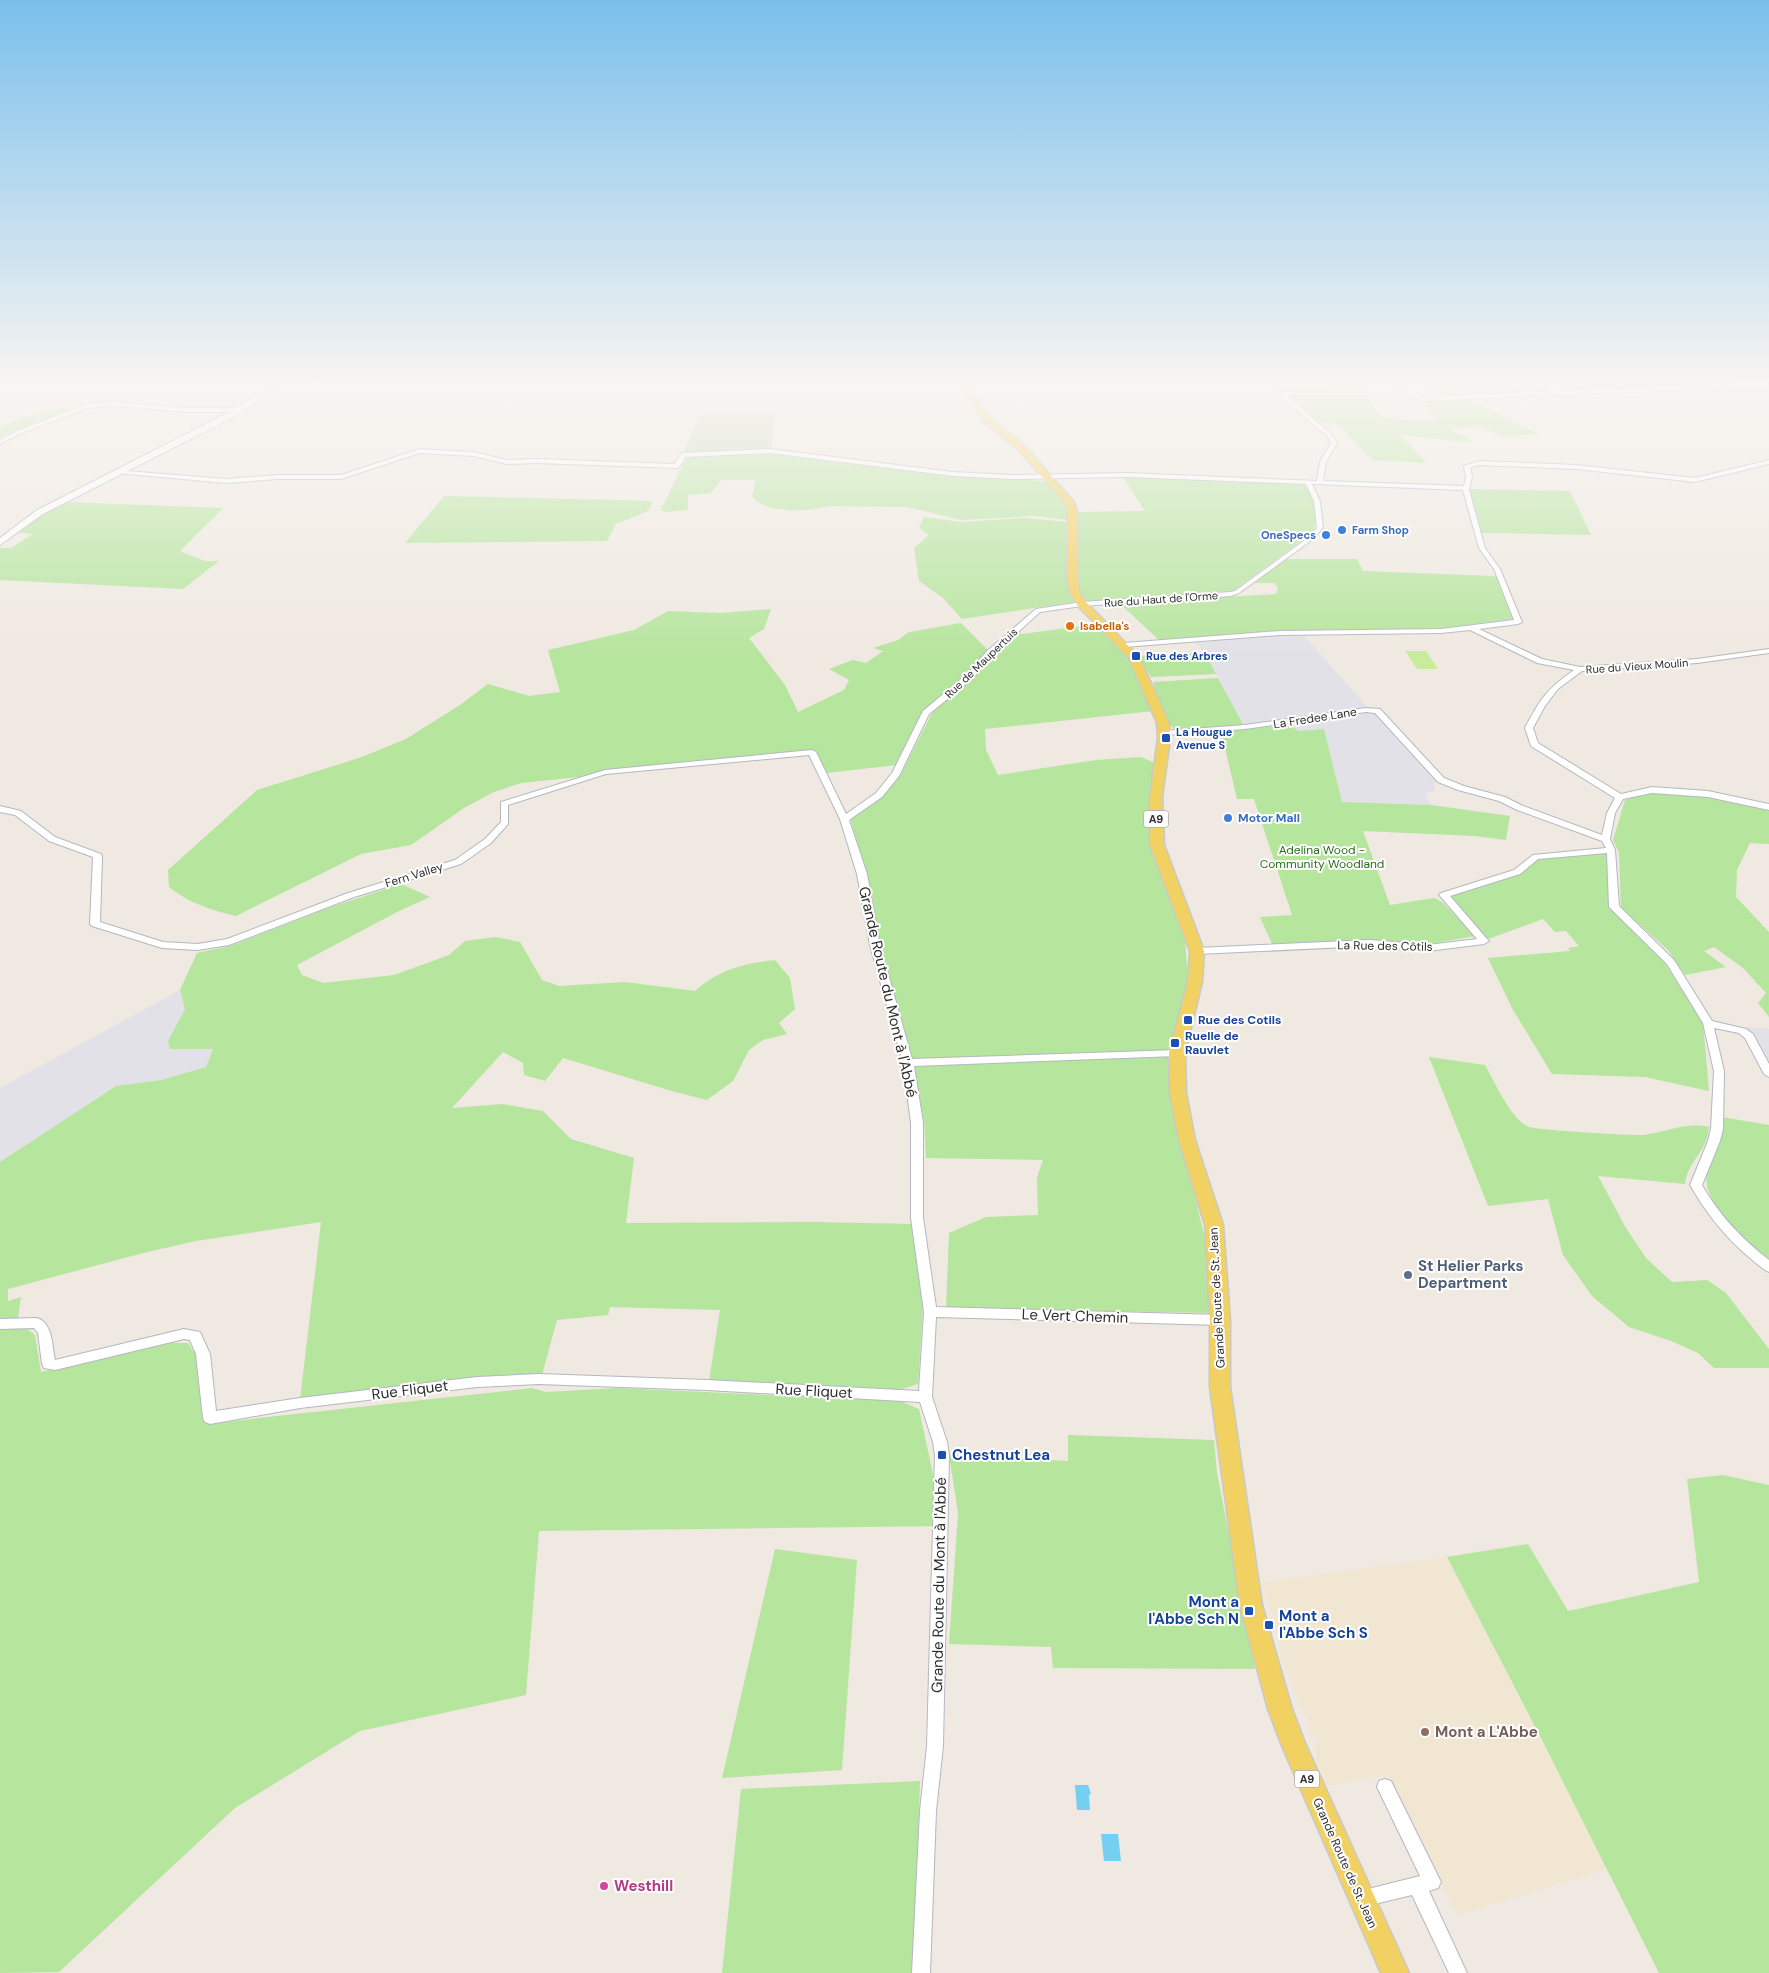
<svg xmlns="http://www.w3.org/2000/svg" width="1769" height="1973" viewBox="0 0 1769 1973" font-family="'DM Sans',sans-serif">
<style>
.industrial{fill:#e3e1e8}
.education{fill:#f0e6d1}
.green{fill:#b6e59e}
.cemetery{fill:#c8d9b8}
.pitch{fill:#c9ec9a}
.water{fill:#75cff0}
.lines{fill:none;stroke-linecap:round;stroke-linejoin:round}
.street-casing{stroke:#b4b7c1;stroke-width:2}
.secondary-casing{stroke:#b4b7c1;stroke-width:2}
.primary-casing{stroke:#c9c9c9;stroke-width:3}
.street{fill:#fff;fill-rule:evenodd}
.secondary{fill:#fff;fill-rule:evenodd}
.primary{fill:#f2d163;fill-rule:evenodd}
.shop-dot{fill:#3f7fe0;stroke:#fff;stroke-width:2}
.food-dot{fill:#e8710a;stroke:#fff;stroke-width:2}
.transit-dot{fill:#1a4fb4;stroke:#fff;stroke-width:2}
.service-dot{fill:#5c6f8a;stroke:#fff;stroke-width:2}
.education-dot{fill:#8d6e63;stroke:#fff;stroke-width:2}
.hotel-dot{fill:#d1479c;stroke:#fff;stroke-width:2}
.labels{text-anchor:middle;stroke-width:4;stroke-linejoin:round;paint-order:stroke}
.far-shop-label{font-size:11px;font-weight:bold;fill:#366cbe;stroke:#fff;text-anchor:start}
.far-street-label{font-size:11px;fill:#2e2e2e;stroke:#fff}
.far-food-label{font-size:11px;font-weight:bold;fill:#c56008;stroke:#fff;text-anchor:start}
.far-transit-label{font-size:11px;font-weight:bold;fill:#164399;stroke:#fff;text-anchor:start}
.shield{fill:#fff;stroke:#6d6d6d;stroke-width:1}
.shield-label{font-size:11px;font-weight:bold;fill:#2e2e2e}
.street-label{font-size:12px;fill:#2e2e2e;stroke:#fff}
.shop-label{font-size:12px;font-weight:bold;fill:#366cbe;stroke:#fff;text-anchor:start}
.park-label{font-size:12px;fill:#2c6e1b;stroke:#fff}
.transit-label{font-size:12px;font-weight:bold;fill:#164399;stroke:#fff;text-anchor:start}
.near-street-label{font-size:15px;fill:#2e2e2e;stroke:#fff}
.near-service-label{font-size:15px;font-weight:bold;fill:#4e5e75;stroke:#fff;text-anchor:start}
.near-transit-label{font-size:15px;font-weight:bold;fill:#164399;stroke:#fff;text-anchor:start}
.near-education-label{font-size:15px;font-weight:bold;fill:#785e54;stroke:#fff;text-anchor:start}
.near-hotel-label{font-size:15px;font-weight:bold;fill:#b23c85;stroke:#fff;text-anchor:start}
</style>
<rect width="100%" height="100%" fill="#efe9e1"/>
<g class="industrial">
<path d="M1302,633L1368,708L1244,726L1205,653L1193,640Z"/>
<path d="M1365,713H1375L1434,778L1440,781L1434,783L1435,791L1425,793L1431,805L1342,802L1324,729L1299,731L1289,725Z"/>
<path d="M180,990L185,1009L168,1041L171,1049H213L206,1067L161,1080L116,1086L0,1162V1088Z"/>
<path d="M1746,1027L1769,1029V1071L1753,1037Z"/>
</g>
<path class="education" d="M1447,1557L1607,1869L1457,1915L1388,1774L1324,1787L1316,1765V1742L1281,1658L1276,1625L1261,1583Z"/>
<g class="green">
<path d="M1418,381H1549V393L1444,398L1437,390L1420,386Z"/>
<path d="M1595,381H1769V385L1597,390Z"/>
<path d="M1364,393L1383,418L1439,421L1420,400L1469,399L1539,434L1500,436L1481,427L1449,429L1473,441L1463,442L1401,435L1426,463L1372,460L1340,426L1334,423L1317,424L1283,394Z"/>
<path d="M76,408L31,425L0,439V426C25,417 49,407 76,408Z"/>
<path d="M768,452L1049,482C1059,494 1071,503 1067,520L1034,516L962,520L907,507L828,506C809,512 764,514 752,496L756,481L753,480H721L711,493L688,495V510L665,512L661,510L687,456Z"/>
<path d="M1123,477L1304,483C1314,499 1321,515 1312,533L1233,591L1088,602L1084,601C1072,574 1078,540 1078,512L1145,511Z"/>
<path d="M1469,489L1570,491L1591,535L1481,533Z"/>
<path d="M444,496L653,501L648,511L616,524L607,541L405,543Z"/>
<path d="M64,502L223,508L180,551L205,561H219L183,589L0,580V548H11L33,534L16,532L39,515Z"/>
<path d="M924,517L961,522L1026,518L1069,522L1068,582L1074,602L962,619L942,597L919,581L914,548L929,535L919,528Z"/>
<path d="M1287,559H1357L1363,571L1494,576L1497,577L1513,619L1440,630L1293,631L1159,640L1119,603L1276,594L1278,589L1275,583H1252Z"/>
<path d="M771,609L764,629L749,638L785,685L798,712L844,690L849,680L829,669L853,660L866,663L883,651L873,648L898,640L909,632L961,623L990,652L923,713L897,765L827,773L815,750L605,771L588,776L521,783L494,792L464,808L411,845L361,854L236,916C211,910 189,903 169,887L168,870L257,790L359,758L406,739L460,705L488,684L529,696L560,692L548,650L634,630L668,611L721,613Z"/>
<path d="M1096,624L1126,653L1153,711L985,729L986,750L998,775L1096,760L1141,757L1155,763L1149,791L1150,848L1185,941L1188,976L1170,1059L1186,1159L1209,1256L1210,1313L946,1308L949,1233L986,1217L1038,1215L1037,1177L1043,1160L926,1158L924,1121L912,1058L878,935L873,899L851,821L852,816L886,793L901,774L932,713L976,675L996,651L1016,632L1022,634Z"/>
<path d="M1205,653L1216,674L1151,677L1138,656Z"/>
<path d="M1218,678L1244,726L1174,731L1172,726H1167L1153,682Z"/>
<path d="M1289,725L1299,731L1324,729L1342,802L1431,805L1510,816L1506,840L1475,836L1363,831L1390,905L1434,898L1442,902L1476,936L1418,946L1363,940L1273,946L1260,917L1292,915L1254,799H1237L1221,731Z"/>
<path d="M1653,792L1708,796L1769,808V844L1750,843L1737,870L1736,897L1769,932V1017L1758,1003L1766,993L1743,968L1714,947L1704,951L1726,967L1685,975L1668,950L1621,908L1619,852L1613,840L1625,800Z"/>
<path d="M1607,853L1609,906L1664,962L1703,1023L1709,1091L1645,1077L1552,1074L1513,1010L1488,958L1570,951L1568,948L1579,946L1566,931L1555,932L1543,919L1488,939L1451,901L1449,896L1520,873L1540,858Z"/>
<path d="M401,884L430,897L399,911L297,965L302,975L323,983L394,975L449,955L465,941L496,937L520,942L542,980L559,986L625,982L695,991C720,969 743,964 775,960L790,978L795,1009L779,1023L787,1034L763,1040L749,1050L733,1081L707,1100L675,1092L563,1058L545,1081L524,1075L523,1063L503,1052L452,1108L502,1104L543,1111L571,1139L634,1158L626,1223L816,1222L913,1224L923,1308L918,1384L896,1391L709,1381L720,1310L610,1307L608,1315L557,1320L542,1375L300,1400L321,1222L196,1241L143,1253L8,1289V1301L21,1297L18,1318L0,1320V1162L116,1086L161,1080L206,1067L213,1049H170L168,1041L185,1009L180,990L197,953L230,946L334,906Z"/>
<path d="M1429,1057L1485,1065C1495,1082 1511,1120 1529,1127C1536,1130 1634,1136 1644,1135C1667,1132 1686,1122 1709,1127C1707,1153 1688,1160 1685,1184L1598,1176L1626,1228L1646,1258L1672,1282L1707,1280L1726,1293L1769,1349V1368H1714L1698,1353L1671,1341L1629,1327L1592,1296L1563,1255L1548,1199L1488,1206Z"/>
<path d="M1722,1117L1769,1125V1259C1751,1245 1700,1201 1707,1175C1713,1154 1726,1140 1722,1117Z"/>
<path d="M26,1328L35,1335L41,1372L165,1343H188L196,1355L205,1424L532,1388L546,1392L618,1388L900,1401L919,1409L944,1526L539,1531L526,1695L360,1731L235,1808L59,1972L0,1973V1329Z"/>
<path d="M1068,1435L1214,1440L1217,1473L1255,1669L1053,1668L1051,1647L949,1644L958,1513L949,1455L1068,1461Z"/>
<path d="M1723,1475L1769,1485V1973H1659L1541,1738L1447,1557L1528,1544L1568,1611L1699,1582L1687,1479Z"/>
<path d="M775,1549L857,1560L842,1770L722,1778Z"/>
<path d="M920,1781L914,1973H722L741,1789Z"/>
</g>
<path class="cemetery" d="M700,414H775L772,449L683,454Z"/>
<g class="pitch">
<path d="M315,381H372L367,387H309Z"/>
<path d="M1405,651H1426L1438,669H1417Z"/>
</g>
<g class="water">
<path d="M1075,1785H1088L1091,1794L1089,1795L1090,1810H1077Z"/>
<path d="M1101,1834H1118L1121,1861H1104Z"/>
</g>
<g class="lines">
<g class="street-casing">
<g id="street">
<path d="M1264,381H1269L1282,392L1405,391L1422,397L1596,389L1769,384V388L1596,393L1422,401L1404,395H1286L1331,434L1337,443L1326,462L1323,481L1464,486L1466,477L1464,466L1480,461L1576,465L1695,478L1769,460V464L1695,482L1576,469L1480,465L1470,467L1472,477L1469,490L1485,548L1500,569L1522,622L1518,624L1479,629L1542,659L1580,667L1697,659L1769,649V653L1697,663L1582,671L1558,689L1545,706L1533,728L1538,743L1621,794L1652,787L1708,791L1769,804V810L1708,797L1652,793L1623,799L1615,813L1610,839L1615,850L1619,906L1674,960L1712,1021L1746,1029L1753,1034L1769,1064V1077L1764,1074L1745,1038L1739,1033L1714,1028L1724,1071L1723,1129L1720,1141L1702,1185C1719,1215 1742,1239 1769,1260V1272C1762,1269 1756,1263 1750,1258C1725,1237 1706,1213 1690,1185L1708,1141L1711,1129L1714,1071L1703,1023L1667,964L1609,907L1607,853L1538,859L1520,874L1450,896L1487,939L1489,941L1484,944L1428,951L1370,946L1197,954L1192,951L1197,948L1370,940L1428,945L1477,939L1441,897L1439,895L1441,893L1514,870L1533,855L1606,848L1602,841L1517,810L1499,801L1458,790L1438,782L1375,713L1366,712L1245,729L1164,735L1160,733L1164,731L1245,725L1366,708L1380,709L1444,778L1464,786L1505,797L1523,806L1602,835L1607,813L1615,798L1531,746L1525,728C1540,699 1547,689 1574,670L1537,663L1470,630L1441,633L1280,635L1124,647L1120,645L1124,643L1280,631L1441,629L1514,620L1494,569L1479,548L1463,490L1312,484L1320,501L1323,528L1309,542L1239,593L1231,596L1082,606L1040,612L993,655L972,679L929,714L899,776L882,797L849,820L867,874L880,945L912,1059L1177,1050L1182,1053L1177,1056L914,1066L923,1123V1218L936,1307L1220,1315L1225,1317L1226,1320L1225,1323L1220,1325L936,1317L932,1397L947,1442L949,1455L943,1746L936,1811L930,1973H912L920,1811L927,1746L935,1455L933,1442L920,1402L707,1390L539,1384L477,1387L300,1408L210,1424L205,1422L203,1418L196,1354L190,1340L184,1339L55,1370L44,1368L42,1364L38,1333L34,1328L0,1329V1319L37,1318C53,1323 52,1346 55,1360L184,1329L200,1332L210,1354L216,1411L300,1398L477,1377L539,1374L707,1380L919,1391L924,1312L911,1218V1123L903,1063L870,945L857,874L840,819L809,755L606,774L508,805V824L491,843L461,864L354,897L229,945L198,950L162,948L92,926L90,924L93,857L49,841L15,815L0,812V806L21,811L55,837L101,854L102,856L100,922L163,942L198,944L227,939L348,893L455,860L485,839L501,822V802L605,770L812,750L816,752L846,814L876,793L892,773L923,711L966,675L987,651L1036,609L1082,602L1230,592L1235,591L1305,540L1317,528L1314,501L1306,484L1127,477L1012,479L953,476L770,453L685,457L679,467L677,468L537,463L507,464L473,456L420,453L341,479H278L226,483L117,473L114,471L115,470L226,479L278,475H341L420,449L473,452L507,460L537,459L675,464L681,454L683,453L770,449L953,472L1012,475L1127,473L1317,481L1320,462L1331,443L1327,436L1280,396L1277,395V393Z"/>
<path d="M112,402L188,408H239L242,410L239,412H188L112,406L88,408L21,433L0,444V440L17,431L85,405Z"/>
<path d="M1385,1779L1391,1781L1438,1876L1441,1882L1438,1888L1429,1891L1467,1973H1449L1412,1895L1362,1907L1356,1904L1353,1898L1356,1892L1420,1876L1377,1787L1379,1781Z"/>
</g>
</g>
<g class="secondary-casing">
<path id="secondary" d="M279,381H286L232,418L43,514L0,545V538L37,510L226,414Z"/>
</g>
<g class="primary-casing">
<path id="primary" d="M958,381H966L990,418L1025,446L1074,502L1078,514L1077,574L1079,591L1086,602L1139,657L1169,723L1170,738L1162,797L1164,845L1204,951L1202,982L1185,1053L1186,1093L1195,1140L1223,1225L1230,1320V1387L1262,1605L1292,1709L1305,1743L1409,1973H1381L1282,1746L1268,1709L1240,1605L1210,1387V1320L1205,1225L1179,1140L1170,1093L1169,1053L1188,982L1190,951L1150,845V797L1158,738L1157,723L1129,658L1078,606L1069,591L1067,574L1068,514L1065,503L1019,450L984,422Z"/>
</g>
<use href="#street" class="street"/>
<use href="#secondary" class="secondary"/>
<use href="#primary" class="primary"/>
</g>
<linearGradient id="sky" x2="0" y2="1"><stop stop-color="#7abfeb"/><stop offset="0.58" stop-color="#f8f5f2"/><stop offset="1" stop-color="#f8f5f2" stop-opacity="0"/></linearGradient>
<rect width="1769" height="657" fill="url(#sky)"/>
<g class="shop-dot">
<circle cx="1342" cy="530" r="5"/>
<circle cx="1326" cy="535" r="5"/>
<circle cx="1228" cy="818" r="5"/>
</g>
<circle class="food-dot" cx="1070" cy="626" r="5"/>
<g class="transit-dot">
<rect x="1131" y="651" width="10" height="10" rx="2.5"/>
<rect x="1161" y="733" width="10" height="10" rx="2.5"/>
<rect x="1183" y="1015" width="10" height="10" rx="2.5"/>
<rect x="1170" y="1038" width="10" height="10" rx="2.5"/>
<rect x="937" y="1450" width="10" height="10" rx="2.5"/>
<rect x="1244" y="1606" width="10" height="10" rx="2.5"/>
<rect x="1264" y="1620" width="10" height="10" rx="2.5"/>
</g>
<circle class="service-dot" cx="1408" cy="1275" r="5"/>
<circle class="education-dot" cx="1425" cy="1732" r="5"/>
<circle class="hotel-dot" cx="604" cy="1886" r="5"/>
<g class="labels">
<g class="far-shop-label">
<text x="1352" y="534">Farm Shop</text>
<text x="1316" y="539" text-anchor="end">OneSpecs</text>
</g>
<g class="far-street-label">
<text transform="translate(1161 599) rotate(-4)" y="4">Rue du Haut de l'Orme</text>
<text transform="translate(981 663) rotate(-44)" y="4">Rue de Maupertuis</text>
<text transform="translate(1637 666) rotate(-4)" y="4">Rue du Vieux Moulin</text>
</g>
<g class="far-food-label">
<text x="1080" y="630">Isabella's</text>
</g>
<g class="far-transit-label">
<text x="1146" y="660">Rue des Arbres</text>
<text x="1176" y="736">La Hougue<tspan x="1176" dy="13">Avenue S</tspan></text>
</g>
<g class="shield">
<rect x="1143.5" y="810.5" width="25" height="17" rx="4"/>
<rect x="1294.5" y="1770.5" width="25" height="17" rx="4"/>
</g>
<g class="shield-label">
<text x="1156" y="823">A9</text>
<text x="1307" y="1783">A9</text>
</g>
<g class="street-label">
<text transform="translate(1315 718) rotate(-9)" y="4">La Fredee Lane</text>
<text transform="translate(414 875) rotate(-17)" y="4">Fern Valley</text>
<text transform="translate(1385 946) rotate(1)" y="4">La Rue des Côtils</text>
<text transform="translate(1217 1298) rotate(-93)" y="4">Grande Route de St. Jean</text>
<text transform="translate(1345 1863) rotate(66)" y="4">Grande Route de St. Jean</text>
</g>
<g class="shop-label">
<text x="1238" y="822">Motor Mall</text>
</g>
<g class="park-label">
<text x="1322" y="854">Adelina Wood -<tspan x="1322" dy="14">Community Woodland</tspan></text>
</g>
<g class="transit-label">
<text x="1198" y="1024">Rue des Cotils</text>
<text x="1185" y="1040">Ruelle de<tspan x="1185" dy="14">Rauvlet</tspan></text>
</g>
<g class="near-street-label">
<text transform="translate(888 992) rotate(77)" y="5">Grande Route du Mont à l'Abbé</text>
<text transform="translate(1075 1316) rotate(2)" y="5">Le Vert Chemin</text>
<text transform="translate(410 1390) rotate(-7)" y="5">Rue Fliquet</text>
<text transform="translate(814 1391) rotate(3)" y="5">Rue Fliquet</text>
<text transform="translate(939 1585) rotate(-89)" y="5">Grande Route du Mont à l'Abbé</text>
</g>
<g class="near-service-label">
<text x="1418" y="1271">St Helier Parks<tspan x="1418" dy="17">Department</tspan></text>
</g>
<g class="near-transit-label">
<text x="952" y="1460">Chestnut Lea</text>
<text x="1239" y="1607" text-anchor="end">Mont a<tspan x="1239" dy="17">l'Abbe Sch N</tspan></text>
<text x="1279" y="1621">Mont a<tspan x="1279" dy="17">l'Abbe Sch S</tspan></text>
</g>
<g class="near-education-label">
<text x="1435" y="1737">Mont a L'Abbe</text>
</g>
<g class="near-hotel-label">
<text x="614" y="1891">Westhill</text>
</g>
</g>
</svg>
